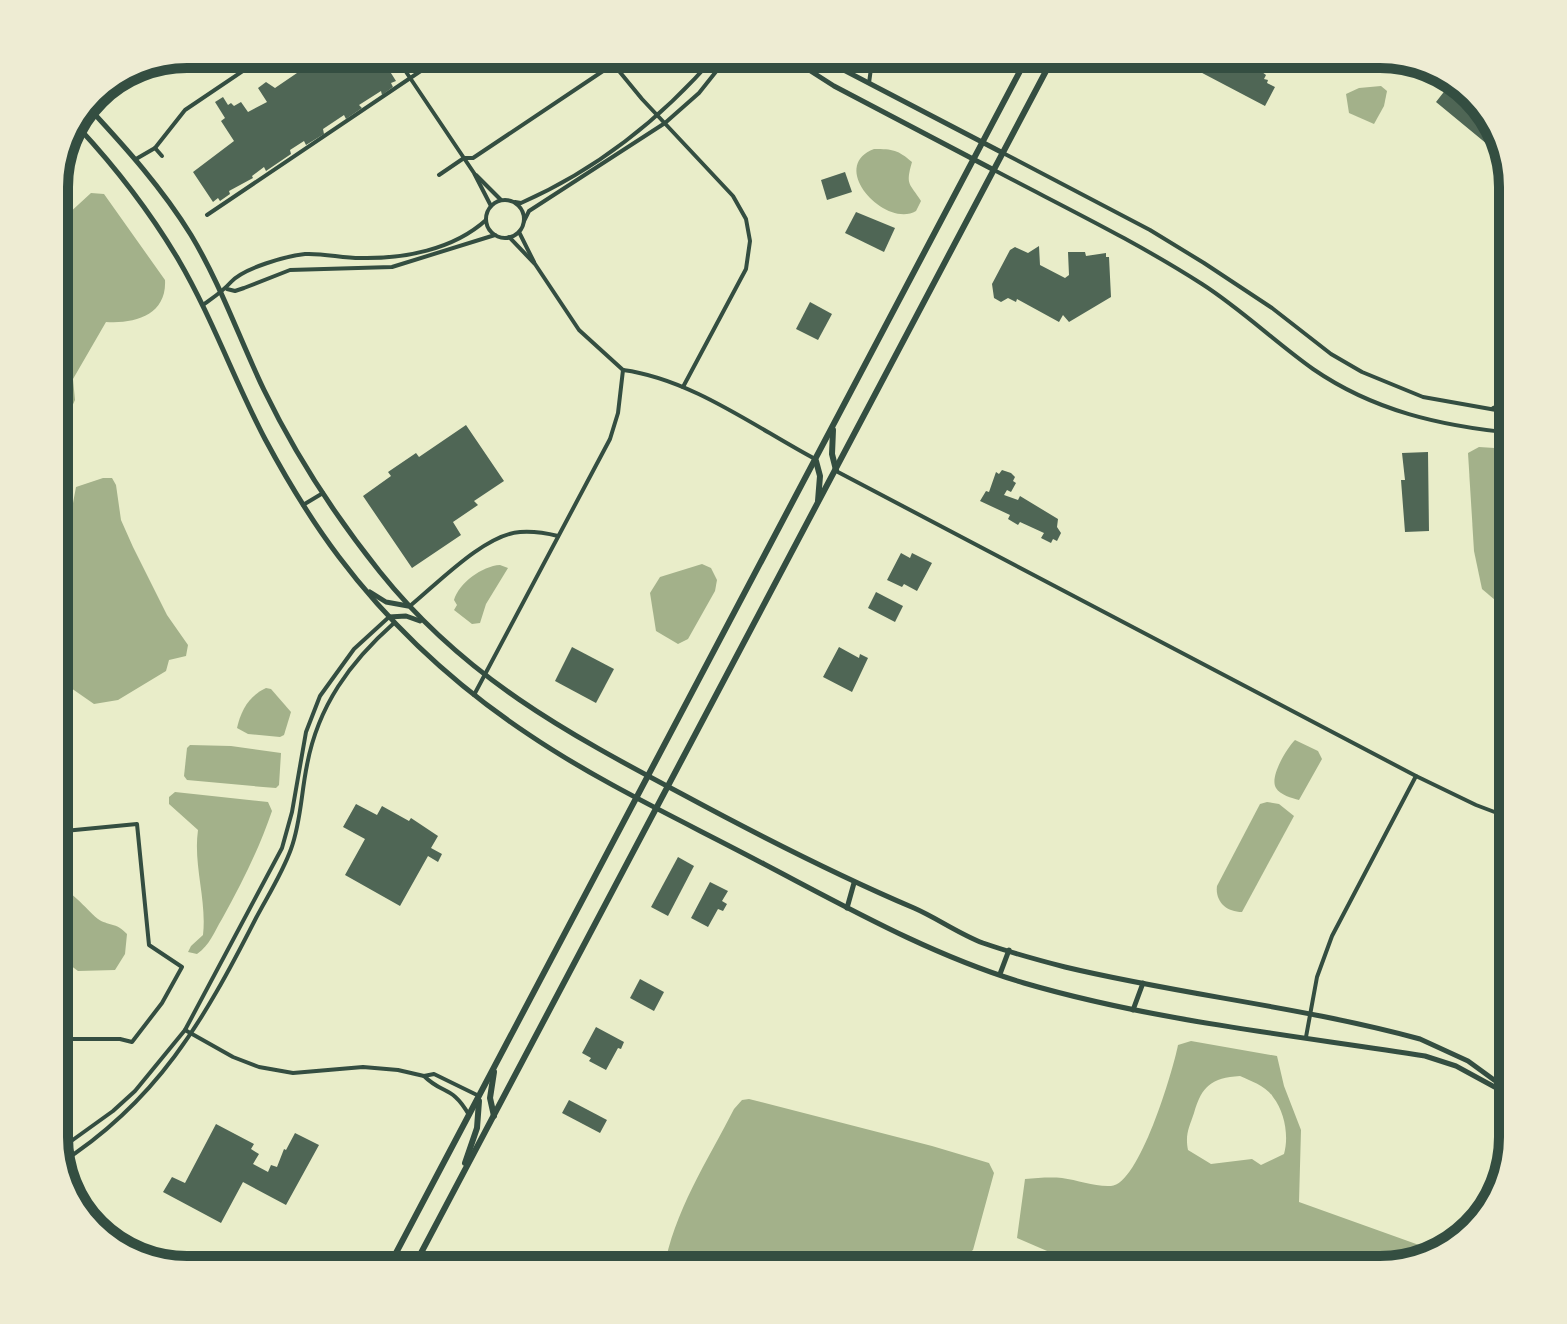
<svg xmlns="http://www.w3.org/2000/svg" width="1567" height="1324" viewBox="0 0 1567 1324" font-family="Raleway,sans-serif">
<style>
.water{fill:#a3b18a;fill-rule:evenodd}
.building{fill:#4f6655}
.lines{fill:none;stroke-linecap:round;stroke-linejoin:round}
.minor{stroke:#344e41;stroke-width:4}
.tertiary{stroke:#344e41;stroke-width:5}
.primary{stroke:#344e41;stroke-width:6}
.rim{fill:none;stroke:#344e41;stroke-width:10}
</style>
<rect width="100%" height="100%" fill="#e9edc9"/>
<g class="water">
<path d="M1381,86L1387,91L1384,106L1374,124L1349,113L1346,94L1359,88Z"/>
<path d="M874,149C893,149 898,150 912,162C905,186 910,183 921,201L916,211C886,229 827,167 874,149Z"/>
<path d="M91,193L104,194L165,280C167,315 135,324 106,322L73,379L75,400L70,411L62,400L54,395V331L58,320L54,313V227Z"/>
<path d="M1479,447L1510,449L1513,454V596L1495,600L1482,589L1474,551L1468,453Z"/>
<path d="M103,478H112L116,485L121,520L133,547L167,615L188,645L186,656L169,660L166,671L118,700L94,704L71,688L54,682V562L65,540V523L71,514L76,487Z"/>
<path d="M702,564L711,568L717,580L715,591L688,639L678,644L656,631L650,593L660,577Z"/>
<path d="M500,565L508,568L486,604L480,623L472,624L454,610L457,605L454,600C459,583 482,566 500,565Z"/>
<path d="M266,688L271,689L291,712L284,735L280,737L248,734L237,728C241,710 249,696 266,688Z"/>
<path d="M1295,740L1318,751L1322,759L1299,800C1292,798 1280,795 1276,788C1269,777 1287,748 1295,740Z"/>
<path d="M190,745L231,746L281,753L279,785L276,788L263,787L187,780L184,776L187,748Z"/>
<path d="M175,792L268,802L272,811C259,849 242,883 222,919C214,932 210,945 197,954L188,952L191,946L203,935C207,900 193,865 198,830L169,804V797Z"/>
<path d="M1267,802L1279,804L1294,816L1242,912C1226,912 1215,901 1217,886L1260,804Z"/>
<path d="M54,887C74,890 83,907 98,919C108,926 116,922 127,934L125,954L115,970L78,971L54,953Z"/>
<path d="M1191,1041L1277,1056L1284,1086L1301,1130L1299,1202L1419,1245L1434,1258L1380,1270H1091L1017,1238L1025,1179C1037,1178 1050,1177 1062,1178C1078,1180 1095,1187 1111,1186C1139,1185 1173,1071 1178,1045ZM1240,1076C1251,1081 1266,1086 1273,1097C1285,1112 1289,1137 1284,1154L1261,1165L1252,1159L1211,1164L1188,1150C1185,1134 1189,1128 1194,1113C1202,1086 1211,1078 1240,1076Z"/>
<path d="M749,1099L932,1146L989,1163L994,1173L973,1250L962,1258L820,1270H664C673,1213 708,1160 734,1109L742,1100Z"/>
</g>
<g class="building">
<path d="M320,54H336L341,63L353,54H379L396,81L391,83L393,87L382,95L381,91L359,105L362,108L346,119L344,115L323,129L324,134L306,145L304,141L290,150L291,154L266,171L264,167L252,176L253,178L229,191L230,194L220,201L218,198L213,202L193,172L234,141L221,121L225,118L215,102L223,97L228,105L231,103L234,106L241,102L248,112L267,102L258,88L266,82L275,88L297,73L291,62L295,59L305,67Z"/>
<path d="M908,54H947L939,70Z"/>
<path d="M1166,54H1281L1282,58L1267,62L1266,56L1257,59L1262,63L1259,68L1263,70L1262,72L1266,75L1264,79L1268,80L1267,83L1275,87L1265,106Z"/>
<path d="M1450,84L1489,117L1503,136L1505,145L1500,150L1495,146L1493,149L1436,102Z"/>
<path d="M845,172L852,192L827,200L821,180Z"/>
<path d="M856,212L895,228L884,252L845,233Z"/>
<path d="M1039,246L1040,265L1065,278L1069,275L1068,252H1085L1086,256L1106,253V257H1109L1111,297L1069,322L1063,315L1059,322L1017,299L1016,302L1008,298L1001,302L994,298L992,284L1010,250L1015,247L1028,253Z"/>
<path d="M810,302L832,314L818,340L796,329Z"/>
<path d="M466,425L504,481L474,501L478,505L453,522L461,535L412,568L363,496L391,476L388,472L416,453L419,457Z"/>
<path d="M1428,452L1429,531L1405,532L1401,480H1405L1402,453Z"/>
<path d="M1002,470L1011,473L1015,477L1013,481L1016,483L1011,492L1007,490L1004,495L1018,500L1020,496L1058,519L1057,527L1061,533L1057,541L1053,539L1051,543L1041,538L1044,533L1020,522L1018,525L1008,519L1010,515L980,501L986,491L989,492L996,472L999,474Z"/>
<path d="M901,553L910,558L912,553L932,563L917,591L904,584L902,587L887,580Z"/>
<path d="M876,592L903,606L895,622L868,608Z"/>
<path d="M572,647L614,669L596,703L555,681Z"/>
<path d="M839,647L859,658L860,654L868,658L852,692L823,677Z"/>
<path d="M356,804L377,815L382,806L409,821L411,818L438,836L431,848L442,854L438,862L428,856L400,906L345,875L365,839L343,827Z"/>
<path d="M678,857L694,866L668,916L651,907Z"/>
<path d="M710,882L728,891L722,901L727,904L723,911L718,909L708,927L691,918Z"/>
<path d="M640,979L664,992L654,1011L630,998Z"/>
<path d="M596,1027L624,1042L621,1049L618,1048L606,1070L589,1061L591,1058L582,1053Z"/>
<path d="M569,1100L607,1120L600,1133L562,1113Z"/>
<path d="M216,1124L254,1144L251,1149L259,1154L253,1164L268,1172L271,1165L277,1167L284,1149L286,1150L295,1133L319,1145L286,1205L243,1182L221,1223L163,1192L172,1177L185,1183Z"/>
</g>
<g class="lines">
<g class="minor">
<path d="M394,54L474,173L491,206"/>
<path d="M605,54L642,99L733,196L746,219L750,241L746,269L683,387"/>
<path d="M869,83L873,54"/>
<path d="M155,148L185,110L268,54"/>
<path d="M1003,153L1150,230L1204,263L1272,308L1331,354L1362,372L1423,397L1513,413"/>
<path d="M136,159L155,148L162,156"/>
<path d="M994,170C1064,207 1135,241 1202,284C1241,309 1275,342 1313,369C1374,411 1441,426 1513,433"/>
<path d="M439,175L464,158H473L612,65"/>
<path d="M476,175L501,200"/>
<circle cx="505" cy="219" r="19"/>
<path d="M515,202L521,203C598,169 663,117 717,54"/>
<path d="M207,215L440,58L442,54"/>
<path d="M524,221L529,211L665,123L699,93L730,54"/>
<path d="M519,232L534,262"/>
<path d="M509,237L535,264L579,330L623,370"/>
<path d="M227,289L235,291L244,288L290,270L392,267L495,235"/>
<path d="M203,305C214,297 222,292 231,282C244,268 286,256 305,254C323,253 342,258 360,258C403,259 453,250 486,220"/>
<path d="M623,370C691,379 755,427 815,459"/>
<path d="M1493,408L1505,403L1513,396"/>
<path d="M836,471L1416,776L1476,805L1513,819"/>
<path d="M303,505L323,493"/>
<path d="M410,606C437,584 485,534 520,532C533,531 546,533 558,536"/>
<path d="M474,695L610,439L618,413L623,370"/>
<path d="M185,1030L233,1057L259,1067L293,1073L363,1067L398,1070L424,1076L434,1074L479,1096"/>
<path d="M1306,1037L1317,977L1332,936L1416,776"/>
<path d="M54,1039H120L132,1042L162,1003L182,967L149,945L137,824L54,832"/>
<path d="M424,1076C443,1095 452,1085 469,1115"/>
<path d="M56,1152L113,1111L135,1091L185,1030L282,848L292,812L306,732L320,696L354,649L389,617"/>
<path d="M59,1164C157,1102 204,1020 255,920C267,897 282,874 291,849C301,822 301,794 307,765C318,706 350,662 394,623"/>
</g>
<g class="tertiary">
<path d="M784,54L834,86L994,170"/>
<path d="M813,54L1003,153"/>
<path d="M89,108C126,148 162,188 191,235C221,285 239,338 264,390C295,454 336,517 380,572C464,677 565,732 682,794C758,835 834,874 914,908C937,918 959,934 983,943C1009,952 1038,960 1065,967C1182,995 1303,1007 1420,1039L1468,1061L1512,1093"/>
<path d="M79,128C117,169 150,212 178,259C212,317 234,380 265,439C287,480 311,520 339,557C391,626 456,686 528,734C602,784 685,822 764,864C848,908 933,956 1024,983C1154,1021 1292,1035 1425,1056L1456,1066L1513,1097"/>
<path d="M370,592L386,602L408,606"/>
<path d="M389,617L406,616L420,621"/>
<path d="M847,908L854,883"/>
<path d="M1000,974L1009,950"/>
<path d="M1133,1010L1143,983"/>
</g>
<g class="primary">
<path d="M833,430L832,454L836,470"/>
<path d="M816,461L820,476L818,501"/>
<path d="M494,1072L490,1098L494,1116"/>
<path d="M465,1163L477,1128L479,1101"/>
<path d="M387,1270L1029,54"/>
<path d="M412,1270L1055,54"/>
</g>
</g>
<path d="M0 0H1567V1324H0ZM187 68H1380A119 119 0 0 1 1499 187V1137A119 119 0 0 1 1380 1256H187A119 119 0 0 1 68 1137V187A119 119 0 0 1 187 68Z" fill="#eeecd3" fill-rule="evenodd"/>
<path class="rim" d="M187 68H1380A119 119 0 0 1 1499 187V1137A119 119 0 0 1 1380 1256H187A119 119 0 0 1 68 1137V187A119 119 0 0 1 187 68Z"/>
</svg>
